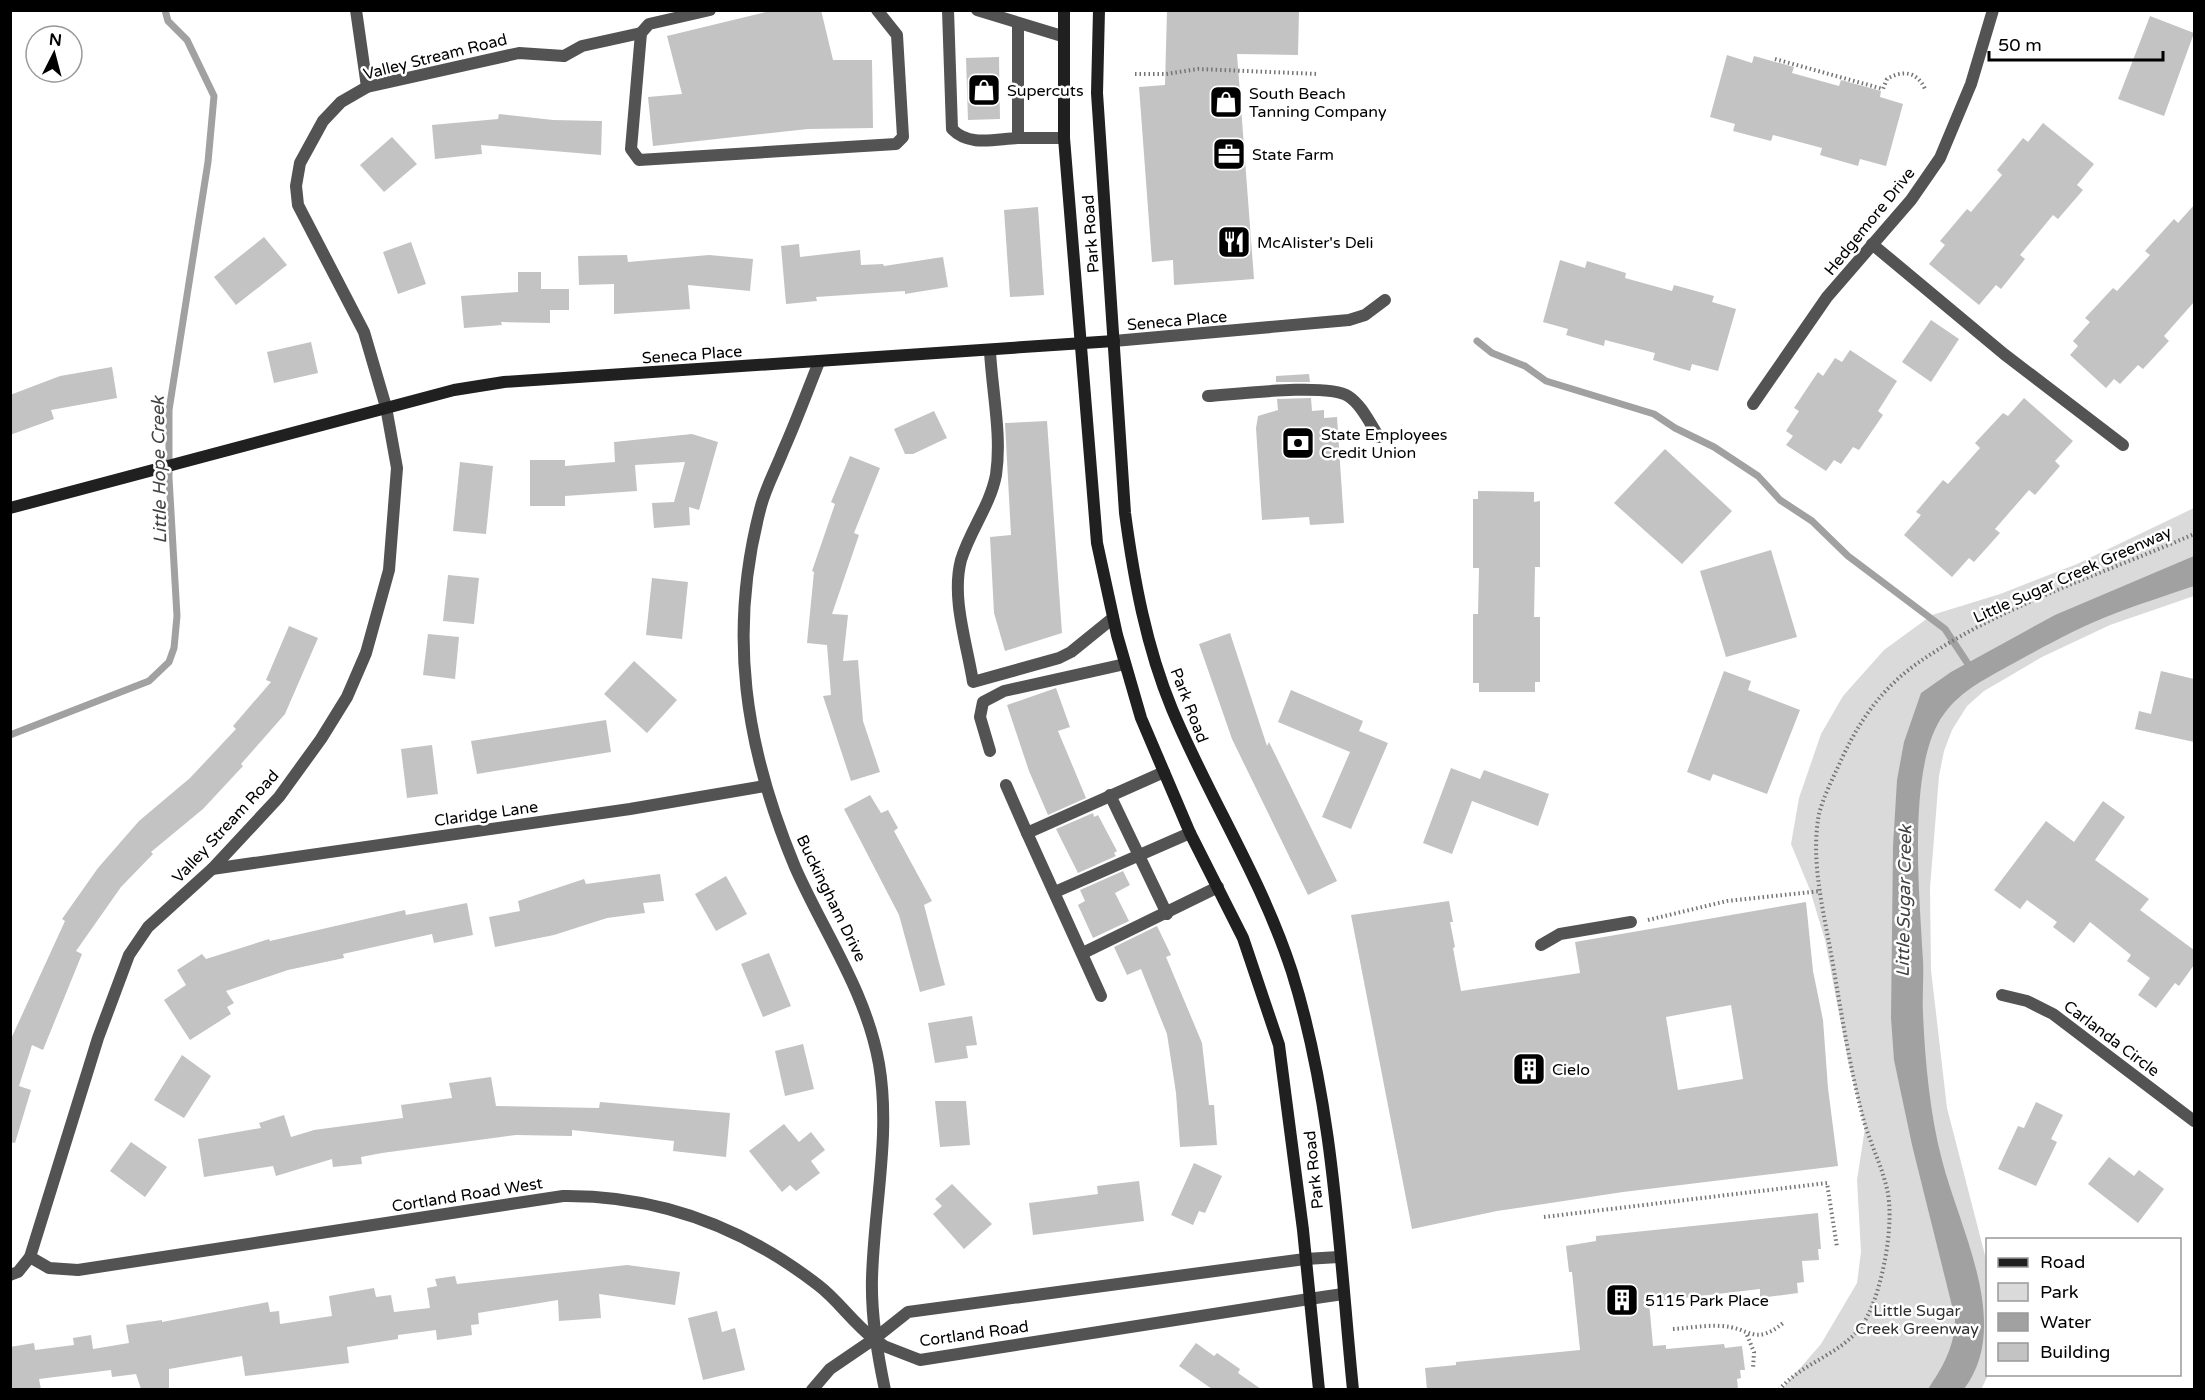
<svg xmlns="http://www.w3.org/2000/svg" width="2205" height="1400" viewBox="0 0 2205 1400" font-family="'Varela Round',sans-serif">
<style>
.green{fill:#dadada}
.water{fill:#a1a1a1}
.lines{fill:none;stroke-linecap:round;stroke-linejoin:round}
.stream{stroke:#a1a1a1;stroke-width:7}
.building{fill:#c3c3c3;fill-rule:evenodd}
.path{stroke:#757575;stroke-width:4;stroke-dasharray:1.5 3;stroke-linecap:butt}
.lane{stroke:#535353;stroke-width:12}
.street{stroke:#535353;stroke-width:12}
.secondary{stroke:#202020;stroke-width:12}
.labels{text-anchor:middle;stroke-width:5;stroke-linejoin:round;paint-order:stroke}
.street-label{font-size:16px;fill:#000;stroke:#fff}
.poi-label{font-size:16px;fill:#000;stroke:#fff;text-anchor:start}
.park-label{font-size:16px;fill:#313131;stroke:#fff}
.water-label{font-size:18px;font-style:italic;fill:#424242;stroke:#fff}
</style>
<rect width="100%" height="100%" fill="#fff"/>
<path class="green" d="M2194,508V596L2110,625L2042,657L1984,691L1967,706L1952,730L1944,751L1939,776L1930,888L1931,970L1947,1108L1987,1263L1988,1375L1981,1390H1781L1821,1344L1857,1283L1861,1252L1857,1180L1865,1128L1848,1060L1825,940L1810,890L1791,844L1799,798L1821,734L1843,696L1884,650L1932,615L2000,594L2077,564Z"/>
<path class="water" d="M2194,556V586C2168,595 2142,603 2116,613C2081,626 2047,645 2014,663C1989,677 1961,690 1944,714C1906,764 1920,899 1923,960C1924,978 1922,996 1923,1014C1925,1060 1930,1115 1942,1160C1959,1228 2013,1325 1964,1389H1928C1943,1367 1955,1346 1955,1318L1912,1145L1894,1060L1891,1018L1893,846L1897,780L1904,742L1921,693L1951,672L2055,615Z"/>
<g class="lines">
<g class="stream">
<path d="M1477,341L1492,353L1525,366L1546,381L1654,414L1675,428L1714,447L1758,476L1780,500L1812,521L1848,556L1945,629L1972,670"/>
<path d="M10,735L149,681L169,662L174,648L177,616L169,478V410L208,162L214,96L187,40L168,21L165,10"/>
</g>
</g>
<g class="building">
<path d="M774,10H821L833,60H872L873,128L808,129L653,146L648,97L682,94L667,36Z"/>
<path d="M1167,10H1299L1298,55L1237,54L1254,279L1174,285L1173,260L1152,262L1139,87L1165,85Z"/>
<path d="M2150,16L2194,33L2164,116L2118,99Z"/>
<path d="M1727,55L1752,63L1754,56L1794,67L1792,73L1839,86L1841,80L1881,91L1880,97L1903,104L1886,166L1860,159L1858,166L1820,155L1822,148L1773,135L1771,141L1733,131L1735,124L1710,117Z"/>
<path d="M999,57L1000,119L968,120L966,58Z"/>
<path d="M499,114L553,120L602,121L601,155L481,145L482,154L435,159L432,125L498,119Z"/>
<path d="M2043,123L2094,164L2077,185L2083,190L2058,219L2053,215L2020,255L2025,259L2001,289L1996,285L1979,305L1929,264L1945,245L1940,241L1967,209L1971,212L2002,175L1997,170L2023,138L2028,142Z"/>
<path d="M392,137L417,164L384,192L360,165Z"/>
<path d="M2194,205V302L2164,336L2169,341L2143,369L2138,365L2120,384L2114,379L2106,388L2070,355L2078,346L2073,341L2090,322L2085,318L2113,288L2117,291L2150,255L2145,251L2174,219L2178,223Z"/>
<path d="M1038,207L1044,295L1010,297L1004,210Z"/>
<path d="M264,237L287,265L236,305L214,277Z"/>
<path d="M411,242L426,284L398,294L383,252Z"/>
<path d="M799,244L800,257L860,250L861,265L883,264L884,266L943,257L948,287L905,294V291L816,297L817,301L786,304L781,246Z"/>
<path d="M627,255L628,262L709,255L753,259L750,291L688,285L690,309L614,314V284L579,285L578,256Z"/>
<path d="M1560,260L1585,268L1587,261L1626,273L1625,278L1672,291L1674,285L1714,296L1712,302L1736,309L1718,371L1692,364L1690,371L1653,360L1655,353L1605,340L1604,346L1566,335L1568,329L1543,322Z"/>
<path d="M518,272H541V289H569V310H550V323L501,322L502,325L464,328L461,296L518,292Z"/>
<path d="M1931,320L1959,339L1931,382L1902,362Z"/>
<path d="M311,342L318,373L274,383L267,352Z"/>
<path d="M1850,350L1897,381L1878,411L1883,415L1859,450L1853,447L1841,464L1834,460L1826,471L1786,445L1793,436L1786,431L1799,411L1794,408L1818,372L1823,376L1835,358L1842,362Z"/>
<path d="M112,367L117,398L51,410L54,419L10,435V395L60,376Z"/>
<path d="M1309,374L1310,382H1276V376Z"/>
<path d="M1311,398L1312,411L1324,410V418L1337,417L1344,523L1310,525L1309,517L1262,520L1256,428L1258,416L1278,410L1277,399Z"/>
<path d="M2024,398L2073,441L2055,461L2060,466L2035,495L2029,490L1995,529L2000,533L1974,562L1969,558L1952,577L1904,535L1921,515L1916,512L1943,480L1948,484L1980,448L1975,443L2003,413L2008,416Z"/>
<path d="M934,411L947,438L913,454H905L894,429Z"/>
<path d="M1047,421L1062,633L1005,651L994,613L990,537L1011,535L1005,423Z"/>
<path d="M692,434L718,442L699,510L689,507L690,525L654,528L652,503L674,502L685,462L635,465L637,491L565,496V506H530V460H565V466L615,462L614,442Z"/>
<path d="M1665,449L1732,511L1682,564L1614,503Z"/>
<path d="M850,456L880,468L854,533L859,535L832,614L848,615L843,661L858,660L863,721L880,772L851,781L823,696L831,695L827,645L807,643L814,572L812,571L835,504L831,502Z"/>
<path d="M460,462L493,466L486,534L453,531Z"/>
<path d="M1478,491L1534,492V502L1540,501V567H1535L1534,617H1540V682H1535V692H1479V683H1473V614H1478L1479,568H1473V499H1478Z"/>
<path d="M1771,550L1797,637L1726,657L1700,571Z"/>
<path d="M448,575L479,578L474,624L443,621Z"/>
<path d="M652,578L688,582L682,639L646,635Z"/>
<path d="M289,626L318,638L285,714L241,764L243,766L203,809L151,852L153,854L121,887L76,951L82,954L43,1050L32,1045L19,1086L31,1090L15,1143L10,1142V1041L65,921L62,919L98,868L139,821L190,778L236,729L233,726L271,682L266,680Z"/>
<path d="M1230,633L1267,746L1269,742L1337,881L1308,895L1232,739L1199,644Z"/>
<path d="M428,634L459,637L455,679L423,675Z"/>
<path d="M634,661L677,700L647,733L604,694Z"/>
<path d="M1724,671L1751,681L1748,690L1800,710L1767,794L1713,774L1710,781L1687,772Z"/>
<path d="M2161,671L2194,679V742L2135,729L2139,711L2151,714Z"/>
<path d="M1056,688L1070,727L1058,731L1086,798L1048,815L1029,771L1007,705Z"/>
<path d="M1291,690L1363,721L1359,731L1388,743L1351,829L1322,817L1350,752L1278,722Z"/>
<path d="M606,720L611,752L477,774L471,741Z"/>
<path d="M432,745L438,794L407,798L401,749Z"/>
<path d="M1451,768L1480,779L1484,770L1549,794L1538,826L1472,801L1452,854L1423,843Z"/>
<path d="M870,795L881,813L888,810L898,828L894,831L932,901L924,905L945,985L920,992L899,915L844,809Z"/>
<path d="M2103,801L2125,817L2095,860L2149,899L2140,910L2194,950V965L2179,986L2175,983L2156,1008L2138,995L2150,978L2127,961L2131,955L2090,922L2074,943L2053,927L2057,922L2027,900L2020,909L1994,890L2046,821L2074,842Z"/>
<path d="M1093,813L1094,817L1098,815L1117,851L1114,853L1116,856L1078,873L1056,829Z"/>
<path d="M1123,871L1130,885L1115,893L1129,921L1093,938L1078,905L1085,901L1080,890Z"/>
<path d="M660,874L664,901L643,903L645,913L607,918L554,935L495,947L489,917L520,911L518,901L584,879L586,884Z"/>
<path d="M726,876L747,914L716,931L695,894Z"/>
<path d="M1449,901L1453,922H1450L1455,947L1453,948L1461,991L1580,973L1575,942L1806,902L1813,971L1823,1020L1828,1088L1838,1166L1623,1192L1497,1211L1412,1229L1351,915ZM1731,1005L1743,1079L1678,1090L1666,1017Z"/>
<path d="M467,903L473,935L434,943L432,934L343,954L344,958L288,970L226,991L234,1003L227,1007L231,1014L190,1040L164,1000L186,985L177,970L202,954L206,959L269,939L270,941L405,910L406,915Z"/>
<path d="M1157,926L1171,955L1166,957L1202,1043L1209,1105H1214L1217,1145L1180,1147L1176,1093L1167,1034L1141,969L1127,975L1114,947Z"/>
<path d="M769,953L791,1006L763,1017L741,964Z"/>
<path d="M972,1016L977,1045L966,1046L968,1058L935,1063L928,1023Z"/>
<path d="M803,1044L814,1089L785,1096L775,1051Z"/>
<path d="M182,1055L211,1076L184,1118L154,1100Z"/>
<path d="M491,1077L496,1106L599,1108L600,1102L730,1113L726,1157L673,1151L674,1141L572,1130V1136L516,1135L382,1153L361,1157L362,1164L333,1167L332,1159L276,1176L273,1166L204,1177L198,1139L261,1128L259,1123L284,1115L291,1137L314,1130L403,1118L401,1105L452,1098L449,1083Z"/>
<path d="M935,1101H966L970,1145L940,1147Z"/>
<path d="M2036,1102L2063,1115L2051,1139L2057,1142L2036,1186L1998,1169L2018,1126L2024,1128Z"/>
<path d="M784,1124L799,1142L811,1132L825,1150L811,1161L820,1173L796,1191L790,1185L782,1192L749,1151Z"/>
<path d="M131,1142L167,1167L145,1197L110,1171Z"/>
<path d="M2109,1157L2134,1176L2139,1170L2164,1189L2138,1223L2088,1184Z"/>
<path d="M1194,1163L1222,1176L1205,1213L1199,1211L1193,1225L1171,1215Z"/>
<path d="M1139,1181L1144,1221L1033,1235L1029,1203L1098,1194L1097,1186Z"/>
<path d="M952,1184L992,1224L964,1249L933,1214L942,1206L935,1199Z"/>
<path d="M1818,1213L1821,1249H1818L1819,1260L1802,1261L1804,1282L1797,1283L1798,1293L1760,1298V1289L1649,1302L1653,1346L1666,1345V1349L1724,1344L1725,1348L1742,1346L1745,1370H1740L1741,1378L1737,1379L1738,1389H1427L1425,1368L1456,1365V1362L1580,1350L1572,1272H1569L1566,1246L1596,1241V1236Z"/>
<path d="M627,1265L680,1272L675,1305L599,1294L601,1318L559,1321L558,1300L478,1313L479,1324L471,1325L472,1335L437,1340L436,1330L398,1335V1339L347,1347L349,1363L245,1376L242,1356L169,1369V1389H141L136,1374L112,1377L111,1370L39,1379L41,1389H10V1347L34,1343L35,1350L74,1345L73,1338L91,1335L93,1349L129,1343L126,1325L162,1320V1322L268,1302L270,1312L279,1311L280,1324L332,1316L329,1296L374,1288L376,1297L391,1295L394,1312L430,1308L427,1288L437,1286L435,1279L455,1276L457,1284Z"/>
<path d="M717,1311L722,1332L735,1328L745,1370L703,1380L688,1318Z"/>
<path d="M1196,1343L1214,1356L1217,1353L1240,1369L1238,1373L1261,1389H1212L1179,1366Z"/>
</g>
<g class="lines">
<g class="path">
<path d="M1775,59L1883,89L1887,79C1902,70 1917,71 1925,89"/>
<path d="M1135,74H1166L1198,69L1318,74"/>
<path d="M1648,920L1727,901L1821,891"/>
<path d="M1544,1217L1827,1183L1837,1247"/>
<path d="M1673,1329C1689,1328 1705,1325 1721,1326C1750,1327 1754,1347 1783,1323"/>
<path d="M1747,1335L1754,1352L1753,1369"/>
<path d="M1779,1390C1805,1359 1849,1354 1868,1315C1883,1285 1895,1222 1887,1189C1881,1163 1868,1139 1862,1114C1849,1063 1841,1011 1832,959C1824,913 1810,861 1819,814C1823,798 1831,782 1838,767C1856,726 1878,692 1915,665C1998,606 2101,575 2194,534"/>
</g>
<g class="lane">
<path d="M710,10L649,24L641,33L631,149L639,160L896,144L903,137L897,35L877,10"/>
<path d="M948,10L952,129C969,147 995,139 1018,138"/>
<path d="M977,10L1062,36"/>
<path d="M1018,23V138H1064"/>
<path d="M564,56L582,46L641,33"/>
<path d="M1872,244L2004,354L2123,445"/>
<path d="M990,351C992,391 1002,435 996,475C990,506 970,530 961,560C951,598 967,644 973,682L1059,658L1071,652L1113,618"/>
<path d="M1208,396C1237,394 1327,383 1348,396C1362,405 1370,424 1379,437"/>
<path d="M990,751L980,717L983,702L1004,691L1125,664"/>
<path d="M1006,785L1027,833"/>
<path d="M1110,795L1167,914"/>
<path d="M1055,892L1190,833"/>
<path d="M1541,945L1560,934L1631,922"/>
<path d="M1083,953L1218,887"/>
<path d="M1101,996L1027,833L1164,772"/>
<path d="M1305,1259L1339,1257"/>
<path d="M1309,1299L1343,1294"/>
</g>
<g class="street">
<path d="M356,10L367,87"/>
<path d="M1114,341L1349,320L1365,315L1385,300"/>
<path d="M819,362C807,392 796,422 783,451C776,469 766,487 761,506C727,633 745,747 795,867C824,933 866,991 879,1064C891,1134 874,1207 872,1278C871,1316 877,1352 885,1390"/>
<path d="M1753,404L1827,297L1911,200L1940,158L1971,84L1993,10"/>
<path d="M212,869L630,809L765,786"/>
<path d="M2002,995L2027,1001L2053,1014L2194,1121"/>
<path d="M30,1257L49,1268L78,1270L563,1196C658,1195 743,1227 818,1285C838,1300 852,1322 874,1339L830,1369L812,1390"/>
<path d="M1305,1259L908,1312L874,1339L884,1346L920,1360L1309,1299"/>
<path d="M10,1275L18,1272L30,1257L98,1038L129,955L148,927L212,869L279,797L321,739L347,697L366,653L389,570L397,468L386,407L364,332L298,205L296,186L300,163L323,121L341,102L367,87L519,53L564,56"/>
</g>
<g class="secondary">
<path d="M1064,10V138L1097,543L1117,635L1141,718L1190,833L1243,938L1279,1045L1303,1230L1319,1390"/>
<path d="M1099,10L1097,93L1125,513C1134,580 1146,646 1172,709C1209,798 1262,879 1292,972C1334,1106 1339,1251 1353,1390"/>
<path d="M10,508L454,390L504,382L1114,341"/>
</g>
</g>
<defs>
<g id="shop-square" transform="scale(1.725)"><rect x="-9" y="-9" width="18" height="18" rx="4" fill="#000" stroke="#fff"/><path d="M-5-2.5h2.3a2.7 3.5 0 0 1 5.4 0H5L5.5 6h-11ZM-1.5-2.5h3a1.5 2.3 0 0 0-3 0Z" fill="#fff"/></g>
<g id="office-square" transform="scale(1.725)"><rect x="-9" y="-9" width="18" height="18" rx="4" fill="#000" stroke="#fff"/><path d="M-6-3h4V-5.5h4V-3h4V5H-6ZM-1-4.5V-3h2v-1.5ZM-6 0V1H6V0Z" fill="#fff"/></g>
<g id="restaurant-square" transform="scale(1.725)"><rect x="-9" y="-9" width="18" height="18" rx="4" fill="#000" stroke="#fff"/><path d="M-5-6h1v4h1v-4h1v4h1v-4h1v5L-1.5 .5V6h-2V.5L-5-1ZM5-6V6H3V1.5H1.5Q1.5-4 5-6Z" fill="#fff"/></g>
<g id="bank-square" transform="scale(1.725)"><rect x="-9" y="-9" width="18" height="18" rx="4" fill="#000" stroke="#fff"/><path d="M-6-4H6V4H-6ZM0-2.3a2.3 2.3 0 1 0 0 4.6a2.3 2.3 0 1 0 0-4.6Z" fill="#fff"/></g>
<g id="building-square" transform="scale(1.725)"><rect x="-9" y="-9" width="18" height="18" rx="4" fill="#000" stroke="#fff"/><path d="M-4-6H4V6H1V3H-1V6H-4ZM-2.5-4.3h1.7v1.8h-1.7ZM.8-4.3h1.7v1.8H.8ZM-2.5-1h1.7V.8h-1.7ZM.8-1h1.7V.8H.8Z" fill="#fff"/></g>
</defs>
<g fill-rule="evenodd">
<use href="#shop-square" x="984" y="90"/>
<use href="#shop-square" x="1226" y="102"/>
<use href="#office-square" x="1229" y="154"/>
<use href="#restaurant-square" x="1234" y="242"/>
<use href="#bank-square" x="1298" y="443"/>
<use href="#building-square" x="1529" y="1069"/>
<use href="#building-square" x="1622" y="1300"/>
</g>
<g class="labels">
<g class="street-label">
<text transform="translate(435 56) rotate(-14)" y="6">Valley Stream Road</text>
<text transform="translate(1869 221) rotate(-51)" y="6">Hedgemore Drive</text>
<text transform="translate(1090 234) rotate(-94)" y="6">Park Road</text>
<text transform="translate(1177 320) rotate(-5)" y="6">Seneca Place</text>
<text transform="translate(692 354) rotate(-4)" y="6">Seneca Place</text>
<text transform="translate(2072 574) rotate(-24)" y="6">Little Sugar Creek Greenway</text>
<text transform="translate(1190 705) rotate(69)" y="6">Park Road</text>
<text transform="translate(486 813) rotate(-8)" y="6">Claridge Lane</text>
<text transform="translate(225 826) rotate(-47)" y="6">Valley Stream Road</text>
<text transform="translate(832 898) rotate(64)" y="6">Buckingham Drive</text>
<text transform="translate(2112 1038) rotate(37)" y="6">Carlanda Circle</text>
<text transform="translate(1313 1170) rotate(-96)" y="6">Park Road</text>
<text transform="translate(467 1194) rotate(-9)" y="6">Cortland Road West</text>
<text transform="translate(974 1333) rotate(-8)" y="6">Cortland Road</text>
</g>
<g class="poi-label">
<text x="1007" y="96">Supercuts</text>
<text x="1249" y="99">South Beach<tspan x="1249" dy="18">Tanning Company</tspan></text>
<text x="1252" y="160">State Farm</text>
<text x="1257" y="248">McAlister's Deli</text>
<text x="1321" y="440">State Employees<tspan x="1321" dy="18">Credit Union</tspan></text>
<text x="1552" y="1075">Cielo</text>
<text x="1645" y="1306">5115 Park Place</text>
</g>
<g class="park-label">
<text x="1917" y="1316">Little Sugar<tspan x="1917" dy="18">Creek Greenway</tspan></text>
</g>
<g class="water-label">
<text transform="translate(159 470) rotate(-91)" y="6">Little Hope Creek</text>
<text transform="translate(1904 901) rotate(-89)" y="6">Little Sugar Creek</text>
</g>
</g>
<rect width="2205" height="1400" fill="none" stroke="#000000" stroke-width="24"/>
<rect x="1986" y="1238" width="195" height="138" fill="#ffffff" stroke="#999999" stroke-width="1.5"/>
<rect x="1998" y="1258" width="30" height="9" fill="#202020" stroke="#999999" stroke-width="1.5"/>
<text x="2040" y="1268" font-size="18" fill="#000000">Road</text>
<rect x="1998" y="1283" width="30" height="18" fill="#dadada" stroke="#999999" stroke-width="1.5"/>
<text x="2040" y="1298" font-size="18" fill="#000000">Park</text>
<rect x="1998" y="1313" width="30" height="18" fill="#a1a1a1" stroke="#999999" stroke-width="1.5"/>
<text x="2040" y="1328" font-size="18" fill="#000000">Water</text>
<rect x="1998" y="1343" width="30" height="18" fill="#c3c3c3" stroke="#999999" stroke-width="1.5"/>
<text x="2040" y="1358" font-size="18" fill="#000000">Building</text>
<g transform="translate(54 54) rotate(6)"><circle r="28" fill="#ffffff" stroke="#999999" stroke-width="1.5"/>
<path d="M0-4.5L10 22L0 15L-10 22Z" fill="#000000"/>
<text y="-9" font-size="16" font-weight="bold" text-anchor="middle" fill="#000000">N</text>
</g>
<path d="M1989 51v9h174v-9" fill="none" stroke="#000000" stroke-width="3"/>
<text x="1998" y="51" font-size="18" fill="#000000" stroke="#ffffff" stroke-width="4.5" paint-order="stroke">50 m</text>
</svg>
